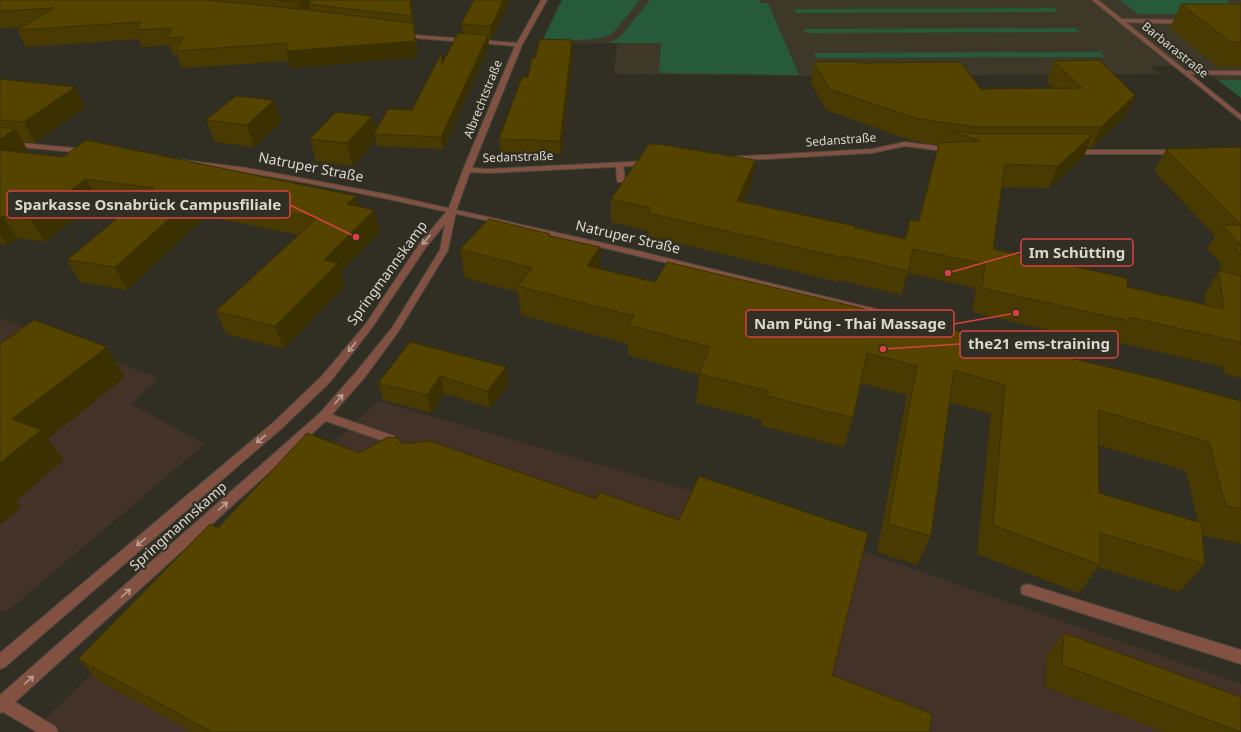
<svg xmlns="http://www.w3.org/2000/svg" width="1241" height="732" viewBox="0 0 1241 732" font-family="'Noto Sans',sans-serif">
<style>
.commercial{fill:#433228}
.built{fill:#3d3827}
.green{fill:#275a3a}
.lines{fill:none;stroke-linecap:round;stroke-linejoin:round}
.service-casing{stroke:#4c493f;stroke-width:2}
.pedestrian-casing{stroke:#4c493f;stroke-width:2}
.minor-casing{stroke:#4c493f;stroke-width:2}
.tertiary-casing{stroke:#4c493f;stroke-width:2}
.service{fill:#835141;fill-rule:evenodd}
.pedestrian{fill:#835141;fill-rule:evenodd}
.minor{fill:#835141;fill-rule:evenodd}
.tertiary{fill:#835141;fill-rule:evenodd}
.wall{fill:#483a00;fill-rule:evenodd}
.shaded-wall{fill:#3b3000}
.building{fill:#544400;stroke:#3b3000}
.oneway{stroke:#b7a297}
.labels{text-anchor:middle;stroke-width:4;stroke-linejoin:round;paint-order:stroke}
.far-street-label{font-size:12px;fill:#dad8d1;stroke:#312e23}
.street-label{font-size:14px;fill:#dad8d1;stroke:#312e23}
.leader{fill:none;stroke:#d74241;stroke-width:1.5}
.callout-dot{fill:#d74241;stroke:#312e23;stroke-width:1.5}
.callout{fill:#312e23;stroke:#d74241;stroke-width:1.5}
.callout-label{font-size:15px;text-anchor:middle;font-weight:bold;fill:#dad8d1}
</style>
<rect width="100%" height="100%" fill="#312e23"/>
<g class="commercial">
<path d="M0,318L158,378L131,404L205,444L10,609L0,612Z"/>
<path d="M378,401L694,492L1241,684V732H31Z"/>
</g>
<path class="built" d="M562,0H1241V98L1201,66H1150L1160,74L800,76L614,74L617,43L542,44L555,12Z"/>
<g class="green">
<path d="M562,0H640L612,34C591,43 564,39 543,39Z"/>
<path d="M650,0H759L760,3H768L799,75L659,73L661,43H610L620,37Z"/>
<path d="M1120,0H1226L1241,11V14H1138Z"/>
<path d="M1054,8L1058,12L796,13L795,9Z"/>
<path d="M1075,28L1080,32L806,33L804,29Z"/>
<path d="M1100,52L1105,57L816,58L814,53Z"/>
<path d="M1218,80H1241V98Z"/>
</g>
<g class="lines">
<g class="service-casing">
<g id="service">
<path d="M616,163H619L623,165L625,180L624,182H618L617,180Z"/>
<path d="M324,412L394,436L395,439L394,442L390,443L320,419L319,416L320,413Z"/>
<path d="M1027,584L1241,650V664L1022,594L1021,590L1022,586Z"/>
</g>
</g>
<g class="pedestrian-casing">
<g id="pedestrian">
<path d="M1122,19L1185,20L1188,22L1185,24L1120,22L1119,21Z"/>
<path d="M1187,71H1241V75L1185,74L1184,73Z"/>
</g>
</g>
<g class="minor-casing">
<g id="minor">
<path d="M541,0H547L522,45L472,168L488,169L649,161L653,163L652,165L488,173L470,172L456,211L448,250L398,332L365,377L328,419L15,702L56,727L58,732H37L3,712L0,713V695L320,413L357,371L392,328L440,250L445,224L426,247L371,329L330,382L282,428L5,667L0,669V653L274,422L322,376L365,325L420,243L448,210L463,170L515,46L403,37L400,35L401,34L517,43Z"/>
<path d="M1092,0H1098L1241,115V120Z"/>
<path d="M905,142L951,148L955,150L951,152L905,146L872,153L730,161L726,159L730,157L872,149Z"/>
<path d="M1068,150H1177L1181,152L1177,154H1068Z"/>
</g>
</g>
<g class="tertiary-casing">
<g id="tertiary">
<path d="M0,141L84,149L88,151L84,153L0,145Z"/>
<path d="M175,159L247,168L385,194L634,250L933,323L938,326L933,329C782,291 631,253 480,219C380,197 280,175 178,163H175Z"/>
</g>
</g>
<use href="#service" class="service"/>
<use href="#pedestrian" class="pedestrian"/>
<use href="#minor" class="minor"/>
<use href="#tertiary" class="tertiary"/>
</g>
<g class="wall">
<path d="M0,0H411L418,57L291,68L289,61L182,68L177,55H173L169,45L142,47L139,39L26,47L17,30L23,27L0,28Z"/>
<path d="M474,0L496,31L491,39H488L489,46L443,149L377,146L376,139L353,166L316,161L310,139L372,116L376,131L412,110L441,54L443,64L463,33L461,24Z"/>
<path d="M1181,4H1241V67H1218L1170,28Z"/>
<path d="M573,52L561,154L501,152L499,139L528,77L535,58Z"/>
<path d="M1054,61L1135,95L1125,117L1091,148H1087L1084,156L1049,188L1002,187L993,249L1127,287L1205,304L1204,295L1219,271L1220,272L1218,270L1222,265L1207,249L1215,236L1154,171L1166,149L1241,147V378L1224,374L1223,367L1117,342L1115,346L972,312L976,288L908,273L901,295L839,280L838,282L648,236V231L611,222V199L755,160L752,183L743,203L905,238L910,220L918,222L933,165L939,145L912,141L826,110L811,83L814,62L859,63L981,89H1053L1047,81Z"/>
<path d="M0,79L75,87L85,107L35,143L23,142L27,149L23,152L356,196L359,207L374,210L380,232L341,272L345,285L284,349L226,334L216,311L299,235L206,216L127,290L80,282L67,260L133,206L98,201L45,242L17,238L8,245L0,244Z"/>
<path d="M274,100L281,122L254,147L215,142L206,120Z"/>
<path d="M551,236L600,247V269L655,282L1241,401V544L1202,535L1205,564L1179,592L1098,567L1079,593L977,554L991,414L949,402L931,536L917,565L877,552L907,395L860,383L853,418L844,447L761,426L762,420L696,403L699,375L628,355V344L521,315L518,292L465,278L460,249ZM1098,445L1186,471L1198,522L1099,493Z"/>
<path d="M506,367L508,384L490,408L444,393L431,413L383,400L378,383Z"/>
<path d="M402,444L832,675L929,732H193L99,681L78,659L218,528L359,453Z"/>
<path d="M1064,633L1241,697V732H1164L1045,687L1047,655Z"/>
</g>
<g class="shaded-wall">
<path d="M302,0H313L308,4L310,11L303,18L299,2Z"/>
<path d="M410,0H411L415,32L412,16Z"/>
<path d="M503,0H510L496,31L491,39L490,26Z"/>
<path d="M413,23L415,39L418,57L291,68L286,51Z"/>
<path d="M488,35L489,46L443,149L441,137Z"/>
<path d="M572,40L573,52L561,154L560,141Z"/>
<path d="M75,87L85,107L35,143L24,122Z"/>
<path d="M1135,95L1125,117L1091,148L1101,127Z"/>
<path d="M274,100L281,122L254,147L247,125Z"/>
<path d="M372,116L376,134H374L376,139L353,166L347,143Z"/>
<path d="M15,129L27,149L0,169V139Z"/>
<path d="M1093,134L1084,156L1049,188L1058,166Z"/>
<path d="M755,160L752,183L734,224L737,201Z"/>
<path d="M86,179L98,201L45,242L31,220Z"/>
<path d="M197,194L206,216L127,290L115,267Z"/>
<path d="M356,196L362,217L347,204Z"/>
<path d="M374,210L380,232L341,272L345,285L284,349L275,326L324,260Z"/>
<path d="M3,216L17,238L8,245L0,234V219Z"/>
<path d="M600,247V276L587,266Z"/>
<path d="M107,347L125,377L48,439L64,460L16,501L21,507L0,525V463L12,419Z"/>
<path d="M506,367L508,384L490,408L487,391Z"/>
<path d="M440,376L444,393L431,413L427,395Z"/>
</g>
<g class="building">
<path d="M0,0H205L300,9L413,23L415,41L286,51L287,43L176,51L183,37L166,38L172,28L136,30L141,22L17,30L54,8L0,11Z"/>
<path d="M274,0H302L299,2Z"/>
<path d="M312,0H410L412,16L308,4Z"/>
<path d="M474,0H503L495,19L490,26L461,24Z"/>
<path d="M1181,4H1241V42H1231Z"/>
<path d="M458,33L488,35L441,137L374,134L388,109L412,110L441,54L442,64Z"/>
<path d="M540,39L572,40L560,141L499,139L522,77H528L532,58H535Z"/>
<path d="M1099,60L1135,95L1101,127H977L918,119L830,89L814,62H858L859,63L960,62L981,89L1082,88L1054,61Z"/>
<path d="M0,79L75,87L24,122L0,120Z"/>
<path d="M236,96L274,100L247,125L206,120Z"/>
<path d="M336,112L372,116L347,143L310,139Z"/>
<path d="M0,127L15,129L0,139Z"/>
<path d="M948,130L977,134H1093L1058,166L1005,164L993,249L1127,278V287L1224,309L1219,271L1241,276V345L1240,342L1129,317V321L982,288L985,264L913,249L908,271L844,256V258L648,213L651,208L611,199L649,144H658L755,160L737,201L855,226L854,228L906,239L910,220L919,222L939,143L981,141Z"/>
<path d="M86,140L356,196L347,204L374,210L324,260L338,263L275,326L216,311L317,218L197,194L115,267L67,260L154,188L86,179L31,220L3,216L0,219V150L63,157Z"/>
<path d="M1241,147V225L1166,149Z"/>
<path d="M489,219L550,234L549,236L600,247L587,266L655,282L667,262L1158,379L1241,401V509L1226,506L1209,442L1098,410L1099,493L1201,523L1205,564L1100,533V565L993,525L1005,385L954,370L931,536L888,524L917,366L867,353L853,418L767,396L769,391L699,374L710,347L628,325L634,316L518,286L532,268L460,249Z"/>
<path d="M1222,225H1241V245Z"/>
<path d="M1234,246H1241V255Z"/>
<path d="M34,320L107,347L12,419L41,430L0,463V344Z"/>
<path d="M410,342L506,367L487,391L440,376L427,395L378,383Z"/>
<path d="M307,433L359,453L388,437L398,438L402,444L430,441L596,499L599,492L679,520L699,476L868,533L832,675L932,714L929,732H212L78,659L210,524L218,528Z"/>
<path d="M1064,633L1241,697V732L1062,665Z"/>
</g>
<defs><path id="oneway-shaft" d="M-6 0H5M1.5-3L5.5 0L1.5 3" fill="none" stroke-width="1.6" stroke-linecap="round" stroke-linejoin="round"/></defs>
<g class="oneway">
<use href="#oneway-shaft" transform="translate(426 240) rotate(130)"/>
<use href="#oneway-shaft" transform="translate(352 347) rotate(129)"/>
<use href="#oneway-shaft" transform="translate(339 399) rotate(-49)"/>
<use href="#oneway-shaft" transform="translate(261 439) rotate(140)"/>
<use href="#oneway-shaft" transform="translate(223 506) rotate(-42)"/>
<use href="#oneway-shaft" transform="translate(141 542) rotate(140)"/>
<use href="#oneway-shaft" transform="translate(126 593) rotate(-42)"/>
<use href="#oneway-shaft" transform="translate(29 680) rotate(-42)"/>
</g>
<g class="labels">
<g class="far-street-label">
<text transform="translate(1175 50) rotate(39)" y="4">Barbarastraße</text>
<text transform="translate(483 99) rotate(-68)" y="4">Albrechtstraße</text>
<text transform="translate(841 140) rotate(-4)" y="4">Sedanstraße</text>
<text transform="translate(518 157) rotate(-2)" y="4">Sedanstraße</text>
</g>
<g class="street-label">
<text transform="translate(311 167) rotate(11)" y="5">Natruper Straße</text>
<text transform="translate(628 237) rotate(13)" y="5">Natruper Straße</text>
<text transform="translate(387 273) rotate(-54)" y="5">Springmannskamp</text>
<text transform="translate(178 526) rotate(-42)" y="5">Springmannskamp</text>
</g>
</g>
<path class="leader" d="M356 237L290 205M948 273L1021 252M1016 313L954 324M883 349L960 344"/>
<g class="callout-dot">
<circle cx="356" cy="237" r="4"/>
<circle cx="948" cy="273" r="4"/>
<circle cx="1016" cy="313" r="4"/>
<circle cx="883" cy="349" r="4"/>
</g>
<g class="callout">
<rect x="7" y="191" width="283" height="27" rx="4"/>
<rect x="1021" y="239" width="112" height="27" rx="4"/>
<rect x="746" y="310" width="208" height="27" rx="4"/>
<rect x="960" y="331" width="158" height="27" rx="4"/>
</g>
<g class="callout-label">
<text x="148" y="210">Sparkasse Osnabrück Campusfiliale</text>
<text x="1077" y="258">Im Schütting</text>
<text x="850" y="329">Nam Püng - Thai Massage</text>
<text x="1039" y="349">the21 ems-training</text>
</g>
</svg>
